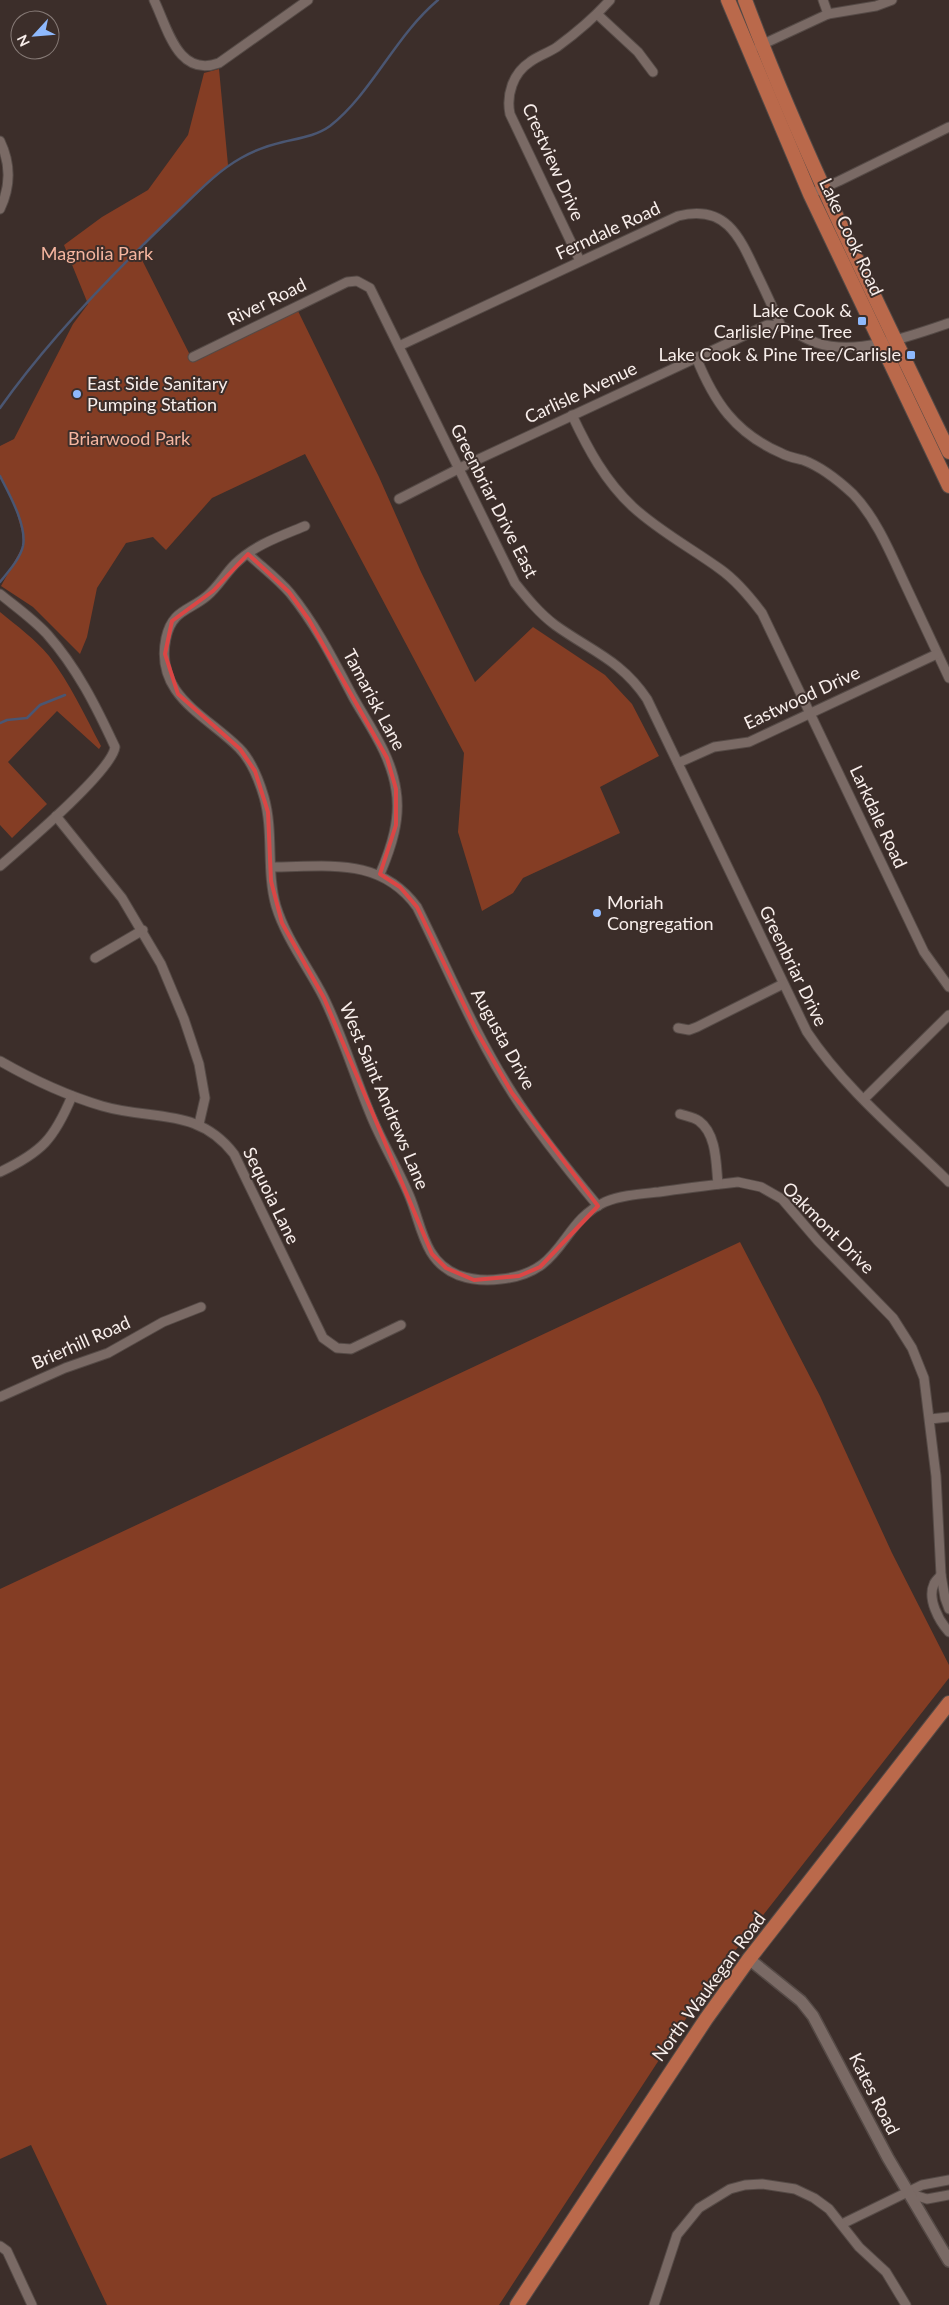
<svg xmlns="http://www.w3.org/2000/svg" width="949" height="2305" viewBox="0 0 949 2305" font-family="Lato,sans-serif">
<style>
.green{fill:#843d24}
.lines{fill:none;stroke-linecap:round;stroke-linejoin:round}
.stream{stroke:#4a5672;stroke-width:2.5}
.minor-casing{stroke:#554a46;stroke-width:11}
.tertiary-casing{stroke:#554a46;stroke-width:14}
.primary-casing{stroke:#554a46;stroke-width:16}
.minor{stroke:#7a6a65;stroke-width:9}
.tertiary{stroke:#7a6a65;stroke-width:11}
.primary{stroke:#ba694b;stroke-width:14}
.marked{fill:none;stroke:#db4645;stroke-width:4;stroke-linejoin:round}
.poi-dot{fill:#8eb9fd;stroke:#3c2e2a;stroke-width:2}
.labels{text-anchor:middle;stroke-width:4;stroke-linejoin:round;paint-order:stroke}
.street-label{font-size:18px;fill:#f8eeeb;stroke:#3c2e2a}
.park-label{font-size:18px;fill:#f5b59f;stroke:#3c2e2a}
.poi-label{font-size:18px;fill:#f8eeeb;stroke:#3c2e2a;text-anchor:end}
</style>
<rect width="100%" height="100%" fill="#3c2e2a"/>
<g class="green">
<path d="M219,69L228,165L139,248L121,268L138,252L193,361L298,311L379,477L421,572L475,682L533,627L605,675L632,704L659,756L600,787L620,833L523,878L513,893L482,911L458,832L464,753L305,454L212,498L166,550L153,537L126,543L97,588L87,637L80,654L33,607L1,586L23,546L22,532L14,503L0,476V446L14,439L73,324L88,304L64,245L102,217L148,190L188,135L204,73Z"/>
<path d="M0,612C17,626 35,639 49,656C70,683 85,716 101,746L99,749L57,711L8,762L47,804L12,838L0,825Z"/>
<path d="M740,1242L820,1396L892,1553L949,1665V1678L706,1988L499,2305H107L31,2145L0,2159V1589Z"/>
</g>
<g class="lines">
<g class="stream">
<path d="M0,408C48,340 114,272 175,214C196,194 216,172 241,158C253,151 270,145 283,142C300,138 316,136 330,126C372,93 395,36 438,0"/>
<path d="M0,476C9,494 27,525 23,546C20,559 8,572 0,582"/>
<path d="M0,723L7,720L27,718L40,705L65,695"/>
</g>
<g class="minor-casing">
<g id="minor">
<path d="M154,0C168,29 178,78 219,63L308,0"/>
<path d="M823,0L828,14"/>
<path d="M597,14L638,52L653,72"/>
<path d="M759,46L828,14L876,6L892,0"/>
<path d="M0,141C11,164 11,186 0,209"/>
<path d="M810,194L839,181L949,127"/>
<path d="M580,261L510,114C506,95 513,73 530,62C538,56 548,53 557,47C576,33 594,18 610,0"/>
<path d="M399,346L678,216C725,204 739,235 756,272C765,290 773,308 781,326"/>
<path d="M193,357L347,282L357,281L370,288L515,583C527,598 539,613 555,625C591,651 621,660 647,699L807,1032C845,1089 900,1134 949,1182"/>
<path d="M696,357C714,402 735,433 781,453C788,457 795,458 803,460C822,467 838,480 853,494C876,518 890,552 904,582C919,614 934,646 949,678"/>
<path d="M572,415C588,449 605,481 633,507C659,531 691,548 720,569C737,581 750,597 762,613L924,952L949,987"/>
<path d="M399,499L466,465L767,325C787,324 799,337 817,343C857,356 911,336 949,323"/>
<path d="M305,526C281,536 254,545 235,564C225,574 218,587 207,596C189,611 172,610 166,638C154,695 206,715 239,748C252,761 259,780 264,797C274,832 266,871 276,906C286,939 309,968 324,998C343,1037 355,1078 372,1118C383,1144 398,1169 409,1195C422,1225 423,1261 458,1275C472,1280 486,1281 501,1279C565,1273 559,1223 605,1202C622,1195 641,1194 659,1192C686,1188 712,1185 738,1182L761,1187L782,1199L818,1241L893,1318L912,1348L924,1378L936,1476L941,1575L945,1598L949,1609"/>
<path d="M248,554C262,567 278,579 290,593C316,625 334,661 353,697C370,727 391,755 396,790C401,819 391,848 380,874"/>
<path d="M0,594C16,607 33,619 47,634C77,668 96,706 115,747C112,771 22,847 0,866"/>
<path d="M678,763L714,747L749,742L937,654"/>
<path d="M56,816L122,898L161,964L184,1019L199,1064L205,1098L199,1124"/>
<path d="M271,867C327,867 380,856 417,907C448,969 475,1035 513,1094C538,1133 568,1170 598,1206"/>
<path d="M95,958L143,930"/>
<path d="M678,1028L689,1030L697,1027L783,984"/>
<path d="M0,1061C33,1080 65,1095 102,1106C153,1121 198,1107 234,1154L323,1338L337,1348L351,1349L401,1325"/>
<path d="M864,1099L949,1015"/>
<path d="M680,1114C686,1116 694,1117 699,1121C717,1134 716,1165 718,1184"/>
<path d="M0,1172C42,1152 54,1139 72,1096"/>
<path d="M0,1397L65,1368L108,1353L163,1322L201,1307"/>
<path d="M930,1419L949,1417"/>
<path d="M941,1575C939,1578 935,1581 934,1584C927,1599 939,1621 949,1632"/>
<path d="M908,2193L927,2199L949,2195"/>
<path d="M842,2224L922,2185L949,2180"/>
<path d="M0,2246L7,2251L32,2305"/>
<path d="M654,2305L677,2235L699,2208L730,2189L745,2185L762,2184L795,2189L814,2198L829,2209L859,2247L886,2272L906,2305"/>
</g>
</g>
<g class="tertiary-casing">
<path id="tertiary" d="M749,1959L801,2001L813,2016L888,2158L949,2261"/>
</g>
<g class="primary-casing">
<g id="primary">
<path d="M728,0L810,194L949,486"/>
<path d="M745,0C803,155 878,303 949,452"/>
<path d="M517,2305L706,2019L749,1959L949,1703"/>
</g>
</g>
<use href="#minor" class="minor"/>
<use href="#tertiary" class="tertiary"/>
<use href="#primary" class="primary"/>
</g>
<path class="marked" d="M248,554L289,592L309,620L387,758L396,789V825L380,874L400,887L417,907L477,1032L512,1093L598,1206L540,1267L519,1276L474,1280L446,1268L432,1254L324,998L282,923L271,881L268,812L255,771L240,749L178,694L165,654L172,621L213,591Z"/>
<g class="poi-dot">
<rect x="857" y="316" width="10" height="10" rx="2.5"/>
<rect x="906" y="350" width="10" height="10" rx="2.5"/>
<circle cx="77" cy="394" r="5"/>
<circle cx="597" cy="913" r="5"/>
</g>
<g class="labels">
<g class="street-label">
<text transform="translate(553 162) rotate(66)" y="6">Crestview Drive</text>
<text transform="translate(608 231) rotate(-25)" y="6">Ferndale Road</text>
<text transform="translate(851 237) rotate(65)" y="6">Lake Cook Road</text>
<text transform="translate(267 302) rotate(-26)" y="6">River Road</text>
<text transform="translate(581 393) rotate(-25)" y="6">Carlisle Avenue</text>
<text transform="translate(494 501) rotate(63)" y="6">Greenbriar Drive East</text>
<text transform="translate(802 698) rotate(-25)" y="6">Eastwood Drive</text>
<text transform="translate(374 700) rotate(62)" y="6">Tamarisk Lane</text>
<text transform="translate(878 817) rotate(65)" y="6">Larkdale Road</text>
<text transform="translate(793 966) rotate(64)" y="6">Greenbriar Drive</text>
<text transform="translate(503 1039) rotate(61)" y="6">Augusta Drive</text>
<text transform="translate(384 1096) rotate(67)" y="6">West Saint Andrews Lane</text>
<text transform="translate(271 1196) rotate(64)" y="6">Sequoia Lane</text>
<text transform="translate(828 1228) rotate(45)" y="6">Oakmont Drive</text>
<text transform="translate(81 1343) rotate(-24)" y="6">Brierhill Road</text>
<text transform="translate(709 1987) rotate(-54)" y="6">North Waukegan Road</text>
<text transform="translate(874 2094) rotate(63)" y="6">Kates Road</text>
</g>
<g class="park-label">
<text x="97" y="260">Magnolia Park</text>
<text x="129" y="445">Briarwood Park</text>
</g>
<g class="poi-label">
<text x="852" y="317">Lake Cook &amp;<tspan x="852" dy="21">Carlisle/Pine Tree</tspan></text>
<text x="901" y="361">Lake Cook &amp; Pine Tree/Carlisle</text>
<text x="87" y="390" text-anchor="start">East Side Sanitary<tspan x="87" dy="21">Pumping Station</tspan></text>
<text x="607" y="909" text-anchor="start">Moriah<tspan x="607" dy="21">Congregation</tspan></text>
</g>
</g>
<g transform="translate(35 35) rotate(244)"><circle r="24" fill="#3c2e2a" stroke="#877b77"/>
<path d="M0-4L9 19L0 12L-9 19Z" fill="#8eb9fd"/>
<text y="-8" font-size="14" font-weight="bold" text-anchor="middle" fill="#f8eeeb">N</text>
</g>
</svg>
